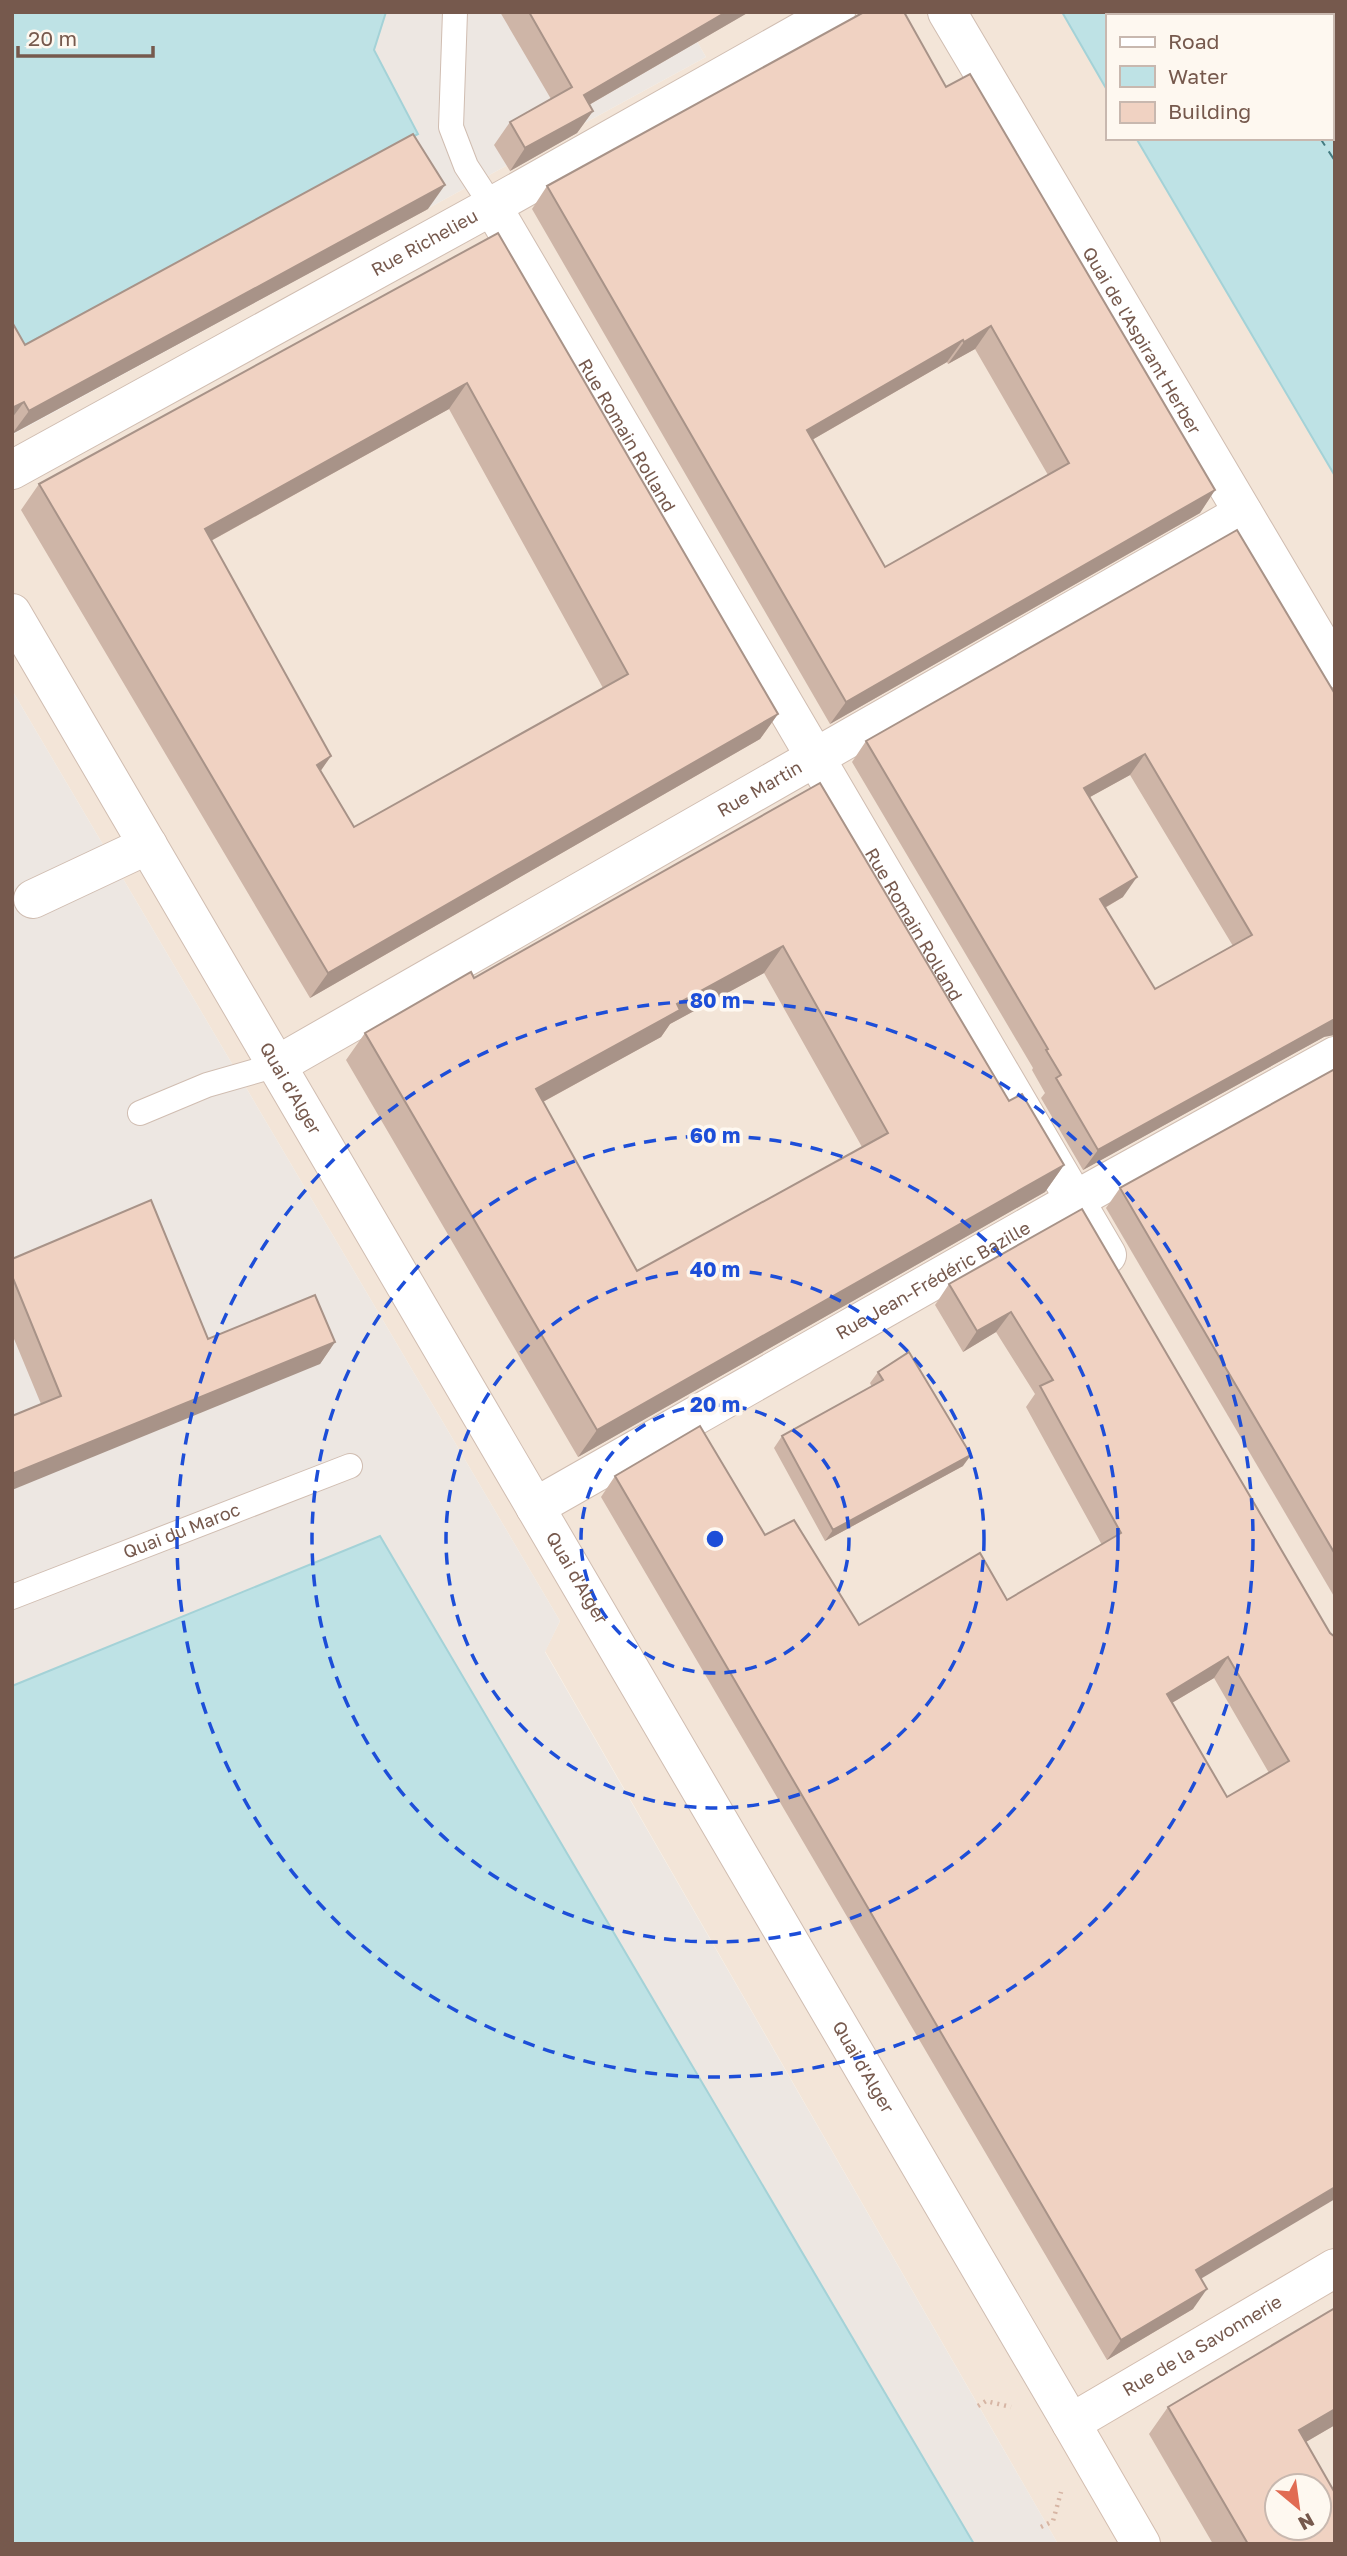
<svg xmlns="http://www.w3.org/2000/svg" width="1347" height="2556" viewBox="0 0 1347 2556" font-family="'Golos Text',sans-serif">
<style>
.residential{fill:#f3e5d8;fill-rule:evenodd}
.industrial{fill:#ede7e2}
.water{fill:#bee2e5;stroke:#a4d2d7;stroke-width:2}
.lines{fill:none;stroke-linecap:round;stroke-linejoin:round}
.ferry{stroke:#447b81;stroke-width:2;stroke-dasharray:9 7;stroke-linecap:butt}
.lane-casing{stroke:#d0bdb1;stroke-width:26}
.street-casing{stroke:#d0bdb1;stroke-width:40}
.secondary-casing{stroke:#d3bdaf;stroke-width:40}
.path{stroke:#d6b5a4;stroke-width:4.5;stroke-dasharray:2 5;stroke-linecap:butt}
.lane{stroke:#fff;stroke-width:24}
.street{stroke:#fff;stroke-width:38}
.secondary{stroke:#fff;stroke-width:38}
.wall{fill:#ceb5a7;fill-rule:evenodd}
.shaded-wall{fill:#a89388}
.building{fill:#f0d2c2;stroke:#a89388;stroke-width:2;fill-rule:evenodd}
.ring{fill:none;stroke:#1d4ed8;stroke-width:3.5;stroke-dasharray:12 9}
.labels{text-anchor:middle;stroke-width:7;stroke-linejoin:round;paint-order:stroke}
.street-label{font-size:18px;fill:#76594d;stroke:#fef8f0}
.centre{fill:#1d4ed8;stroke:#fef8f0;stroke-width:3.5}
.ring-label{font-size:21px;text-anchor:middle;font-weight:bold;fill:#1d4ed8;stroke:#fef8f0;stroke-width:7;stroke-linejoin:round;paint-order:stroke}
</style>
<rect width="100%" height="100%" fill="#fcf4e9"/>
<path class="residential" d="M680,12H1062L1107,90V138H1136L1335,476V2544H1058L545,1651L560,1621L12,690V435L706,57ZM1277,2486H1319V2528H1277Z"/>
<g class="industrial">
<path d="M386,12H680L706,57L12,435V352L374,50Z"/>
<path d="M12,690L560,1621L545,1652L1058,2544H974L380,1536L12,1686Z"/>
</g>
<g class="water">
<path d="M12,12H386L374,50L418,134L12,352Z"/>
<path d="M1062,12H1335V476L1136,138H1331V16H1107V90Z"/>
<path d="M380,1536L974,2544H12V1686Z"/>
</g>
<g class="lines">
<g class="ferry">
<path d="M1243,12L1245,16"/>
<path d="M1320,138L1335,161"/>
</g>
<g class="lane-casing">
<g id="lane">
<path d="M455,12L451,127L466,166L492,206"/>
<path d="M140,1113L207,1085L277,1065"/>
<path id="s1" d="M12,1597L350,1466"/>
</g>
</g>
<g class="street-casing">
<g id="street">
<path id="s2" d="M947,12L1335,668"/>
<path id="s3" d="M492,206L1107,1255"/>
<path id="s4" d="M12,470L492,206L836,12"/>
<path id="s5" d="M12,613L1071,2423"/>
<path d="M33,899L148,845"/>
<path id="s6" d="M277,1065L1243,513"/>
<path id="s7" d="M535,1507L1075,1200L1335,1056"/>
</g>
</g>
<g class="secondary-casing">
<g id="secondary">
<path id="s8" d="M1141,2544L1071,2423L1335,2268"/>
</g>
</g>
<g class="path">
<path d="M978,2406L986,2401L1011,2407"/>
<path d="M1041,2527L1053,2521L1061,2492"/>
</g>
<use href="#lane" class="lane"/>
<use href="#street" class="street"/>
<use href="#secondary" class="secondary"/>
</g>
<g class="wall">
<path d="M500,12H749L589,105L593,111L577,133L510,171L494,145L510,122L551,99Z"/>
<path d="M946,87L1215,490L1200,513L830,724L532,209L547,186ZM975,349L1048,475L885,567L812,440L947,362L948,364Z"/>
<path d="M428,209L12,434V322L25,345Z"/>
<path d="M498,233L778,714L760,739L310,998L21,510L39,484ZM449,409L603,688L354,827L320,771L331,756L211,541Z"/>
<path d="M1237,530L1324,1037L1083,1170L1041,1098L1045,1093L1032,1070L1033,1068L852,762L866,741ZM1130,775L1233,946L1155,989L1105,908L1123,897L1090,797Z"/>
<path d="M820,783L1009,1101L1064,1165L1045,1192L578,1457L346,1060L365,1033L474,978ZM764,973L862,1147L637,1271L543,1102L661,1037L670,1024Z"/>
<path d="M1335,1069V1598L1106,1208L1120,1188Z"/>
<path d="M1082,1209L1330,1633L1201,2279L1193,2309L1107,2360L601,1497L615,1476L765,1535L859,1625L1007,1600L1102,1545L1026,1407L1035,1394L996,1332L963,1352L935,1305L949,1284ZM1214,1678L1269,1773L1227,1797L1172,1703Z"/>
<path d="M12,1259L208,1339L335,1342L320,1364L41,1404L12,1334Z"/>
<path d="M878,1372L963,1466L825,1541L774,1448L782,1436L872,1387L870,1383Z"/>
<path d="M1168,2407L1335,2425L1306,2442L1335,2544H1213L1149,2434Z"/>
</g>
<g class="shaded-wall">
<path d="M726,12H749L568,117L584,95Z"/>
<path d="M593,111L577,133L510,171L525,148Z"/>
<path d="M445,185L428,209L12,434L29,411Z"/>
<path d="M991,326L975,349L948,364L964,342Z"/>
<path d="M963,340L947,362L791,452L807,430Z"/>
<path d="M467,383L449,409L187,554L205,529Z"/>
<path d="M24,402L12,418V408Z"/>
<path d="M1215,490L1200,513L830,724L846,702Z"/>
<path d="M778,714L760,739L310,998L328,973Z"/>
<path d="M1145,754L1130,775L1070,808L1084,788Z"/>
<path d="M331,756L313,782L317,765Z"/>
<path d="M1137,877L1123,897L1085,919L1100,899Z"/>
<path d="M783,946L764,973L670,1024L661,1037L517,1116L536,1089L677,1004Z"/>
<path d="M1335,1019V1035L1324,1037L1083,1170L1098,1150Z"/>
<path d="M1064,1165L1045,1192L578,1457L597,1430Z"/>
<path d="M1011,1312L996,1332L963,1352L977,1331Z"/>
<path d="M335,1342L320,1364L12,1490V1474Z"/>
<path d="M971,1455L963,1466L825,1541L833,1530Z"/>
<path d="M1228,1657L1214,1678L1153,1714L1167,1694Z"/>
<path d="M1335,2187V2199L1182,2290L1196,2270Z"/>
<path d="M1207,2289L1193,2309L1107,2360L1121,2340Z"/>
<path d="M1335,2409V2425L1280,2457L1299,2430Z"/>
</g>
<g class="building">
<path d="M529,12H726L584,95L593,111L525,148L510,122L572,87Z"/>
<path d="M864,12H904L946,87L970,74L1215,490L846,702L547,186ZM991,326L1069,463L885,567L807,430L963,340L964,342Z"/>
<path d="M413,134L445,185L29,411L24,402L12,408V322L25,345Z"/>
<path d="M498,233L778,714L328,973L39,484ZM467,383L628,674L354,827L317,765L331,756L205,529Z"/>
<path d="M1237,530L1335,694V1019L1098,1150L1056,1078L1061,1075L1046,1050L1048,1049L866,741ZM1145,754L1252,935L1155,989L1100,899L1137,877L1084,788Z"/>
<path d="M820,783L1009,1101L1022,1094L1064,1165L597,1430L365,1033L471,972L474,978ZM783,946L888,1133L637,1271L536,1089L680,1010L677,1004Z"/>
<path d="M1335,1069V1554L1120,1188Z"/>
<path d="M151,1200L208,1339L315,1295L335,1342L12,1474V1416L61,1396L12,1276V1259Z"/>
<path d="M1082,1209L1330,1633L1335,1637V2187L1196,2270L1207,2289L1121,2340L615,1476L700,1426L765,1535L794,1520L859,1625L980,1553L1007,1600L1121,1533L1040,1386L1053,1380L1011,1312L977,1331L949,1284ZM1228,1657L1289,1761L1227,1797L1167,1694Z"/>
<path d="M909,1352L971,1455L833,1530L782,1436L883,1380L878,1372Z"/>
<path d="M1335,2308V2409L1299,2430L1335,2493V2544H1248L1168,2407ZM1277,2486H1319V2528H1277Z"/>
</g>
<g class="ring">
<circle cx="715" cy="1539" r="134"/>
<circle cx="715" cy="1539" r="269"/>
<circle cx="715" cy="1539" r="403"/>
<circle cx="715" cy="1539" r="538"/>
</g>
<g class="labels">
<g class="street-label">
<text dy="6" stroke="none"><textPath href="#s4" startOffset="471">Rue Richelieu</textPath></text>
<text dy="6" stroke="none"><textPath href="#s2" startOffset="382">Quai de l'Aspirant Herber</textPath></text>
<text dy="6" stroke="none"><textPath href="#s3" startOffset="266">Rue Romain Rolland</textPath></text>
<text dy="6" stroke="none"><textPath href="#s6" startOffset="556">Rue Martin</textPath></text>
<text dy="6" stroke="none"><textPath href="#s3" startOffset="833">Rue Romain Rolland</textPath></text>
<text dy="6" stroke="none"><textPath href="#s5" startOffset="551">Quai d'Alger</textPath></text>
<text dy="6" stroke="none"><textPath href="#s7" startOffset="458">Rue Jean-Frédéric Bazille</textPath></text>
<text dy="6" stroke="none"><textPath href="#s1" startOffset="182">Quai du Maroc</textPath></text>
<text dy="6" stroke="none"><textPath href="#s5" startOffset="1118">Quai d'Alger</textPath></text>
<text dy="6" stroke="none"><textPath href="#s5" startOffset="1685">Quai d'Alger</textPath></text>
<text dy="6" stroke="none"><textPath href="#s8" startOffset="292">Rue de la Savonnerie</textPath></text>
</g>
</g>
<circle cx="715" cy="1539" r="10" class="centre"/>
<g class="ring-label">
<text x="715" y="1008">80 m</text>
<text x="715" y="1143">60 m</text>
<text x="715" y="1277">40 m</text>
<text x="715" y="1412">20 m</text>
</g>
<rect width="1347" height="2556" fill="none" stroke="#76594d" stroke-width="28"/>
<rect x="1106" y="14" width="228" height="126" fill="#fef8f0" stroke="#c8b8af" stroke-width="2"/>
<rect x="1120" y="37" width="35" height="10" fill="#ffffff" stroke="#c8b8af" stroke-width="2"/>
<text x="1168" y="49" font-size="21" fill="#76594d">Road</text>
<rect x="1120" y="66" width="35" height="21" fill="#bee2e5" stroke="#c8b8af" stroke-width="2"/>
<text x="1168" y="84" font-size="21" fill="#76594d">Water</text>
<rect x="1120" y="102" width="35" height="21" fill="#f0d2c2" stroke="#c8b8af" stroke-width="2"/>
<text x="1168" y="119" font-size="21" fill="#76594d">Building</text>
<g transform="translate(1298 2507) rotate(151)"><circle r="33" fill="#fef8f0" stroke="#c8b8af" stroke-width="2"/>
<path d="M0-5L12 26L0 18L-12 26Z" fill="#e16b53"/>
<text y="-10" font-size="19" font-weight="bold" text-anchor="middle" fill="#76594d">N</text>
</g>
<path d="M18 46v10h135v-10" fill="none" stroke="#76594d" stroke-width="3.5"/>
<text x="28" y="46" font-size="21" fill="#76594d" stroke="#fef8f0" stroke-width="5" paint-order="stroke">20 m</text>
</svg>
